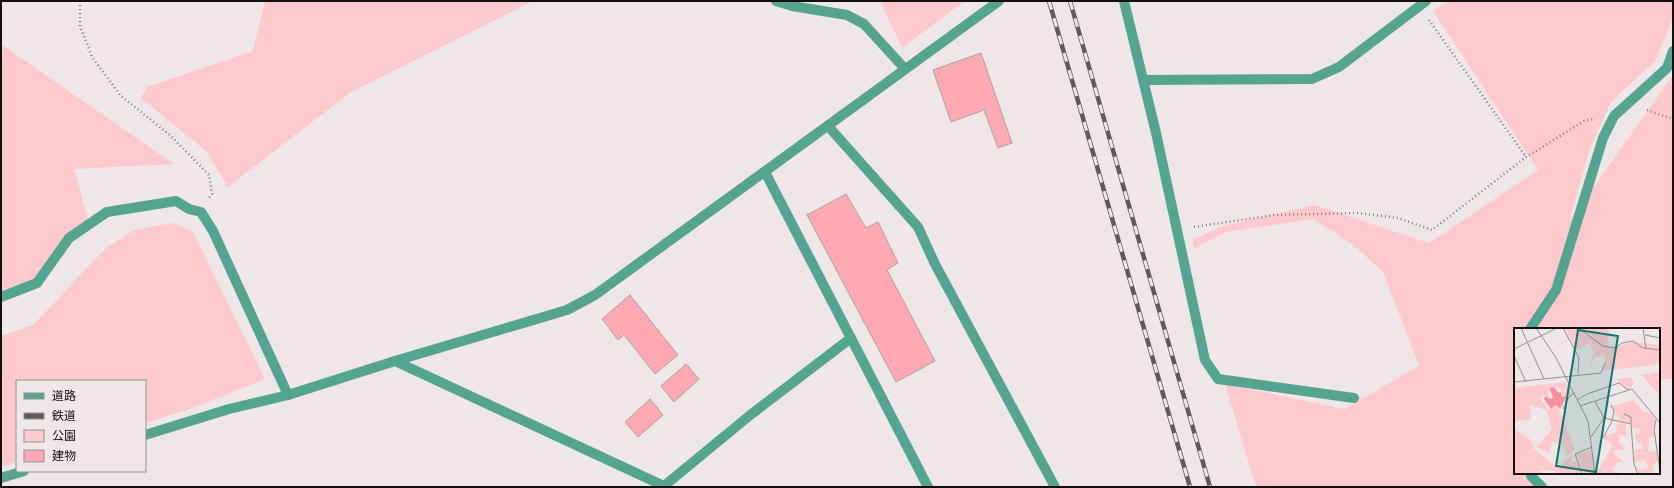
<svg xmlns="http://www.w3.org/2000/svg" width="1674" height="488" viewBox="0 0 1674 488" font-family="'Archivo Narrow','Noto Sans JP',sans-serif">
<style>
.green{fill:#fdc9cd}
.building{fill:#fea8b1;stroke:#aaa2a3}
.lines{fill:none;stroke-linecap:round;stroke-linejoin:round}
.path{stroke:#837e7f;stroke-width:2.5;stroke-dasharray:1 3;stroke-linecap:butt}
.minor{stroke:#55a48f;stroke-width:10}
.rail-casing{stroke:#5e5a5a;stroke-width:4.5}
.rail{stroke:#eee6e7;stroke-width:3;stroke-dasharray:9;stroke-linecap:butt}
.inset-road{fill:none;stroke:#969091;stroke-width:1}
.view{fill:#0f766e;fill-opacity:0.15;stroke:#0f766e;stroke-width:2}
.inset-edge{fill:none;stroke:#110f0f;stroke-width:2}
</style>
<rect width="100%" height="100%" fill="#eee6e7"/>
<g class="green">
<path d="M265,1H533L351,92L228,187L207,152L141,98L147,87L253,51Z"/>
<path d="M880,1H965L902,48Z"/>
<path d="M1447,1H1673V18L1655,61L1611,102L1589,151L1569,222L1673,75V379H1659V329H1515V473H1531L1539,487H1256L1225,384L1344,409L1419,366L1383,272L1352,244L1313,219L1226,232L1194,249L1193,240L1219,227L1315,205L1429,243L1538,170L1433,11Z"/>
<path d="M1,44L174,164L74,169L89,224L39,280L1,296Z"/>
<path d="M173,223L193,232L265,379L193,408L145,423V381H17V462L1,467V336L33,325L106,248L134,230Z"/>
</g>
<g class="building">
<path d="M981,53L1012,143L998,148L984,110L951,122L933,70Z"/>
<path d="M846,194L866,228L878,222L898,263L887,270L935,361L896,382L807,215Z"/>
<path d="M630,295L678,355L655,374L624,335L618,340L602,319Z"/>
<path d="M686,364L699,379L674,402L661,386Z"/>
<path d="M650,399L663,415L638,437L625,422Z"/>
</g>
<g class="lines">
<g class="path">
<path d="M80,1V26L92,57L121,96L170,135L209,175L212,194L209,198"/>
<path d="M1429,20L1526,157"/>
<path d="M1647,110L1673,119"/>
<path d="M1194,227L1274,215L1358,213L1398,218L1432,230L1526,157L1584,121L1594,119"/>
</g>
<g class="minor">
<path d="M776,1L792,6L847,15L864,24L905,69"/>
<path d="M1124,1L1156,133L1205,360L1218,379L1354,398"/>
<path d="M1143,80L1312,79L1339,67L1426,1"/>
<path d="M828,126L918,227L935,264L1055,487"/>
<path d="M765,172L928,487"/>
<path d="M1,297L37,283L69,238L107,212L176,201L189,209L201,212L213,231L288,395"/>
<path d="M1530,329L1556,290L1603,138L1614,116L1667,68L1673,51"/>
<path d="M395,361L664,486L749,416L851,338"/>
<path d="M145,435L229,409L288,395L395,361L567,310L595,295L999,1"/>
<path d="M1531,473V476L1542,487"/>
<path d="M1,478L24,471"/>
</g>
<g class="rail-casing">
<g id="rail">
<path d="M1049,1L1190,487"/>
<path d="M1070,1L1210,487"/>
</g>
</g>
<use href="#rail" class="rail"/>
</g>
<g transform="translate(1514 328)">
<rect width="146" height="146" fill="#eee6e7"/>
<path d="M51,0H63L79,13L66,0H96L93,18L101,20L120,14L146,17V36L89,43L93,34L90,27L82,29L77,34V44L76,34L80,25L76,15L62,22ZM146,44V68L128,47ZM117,49L120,55L115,62L102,51ZM52,54L58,65L50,68L44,59L34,60L35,70L29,67L26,70L34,82L43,79L47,87L61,122L52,128L50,118L38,113L35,125L23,119L38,101L32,82L16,77L17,91L0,94V60ZM120,72L129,84L137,86L142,92L138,101L141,108L135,110L134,123L143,124L144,133L140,136L138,146H125L124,142L134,140L132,132L120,134L121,121H129L128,115L122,113L121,106L125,105L126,101L119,100L117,95H108L98,78ZM103,95L112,96V108L105,107V114L111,121L100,123L101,127L111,135L104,134L98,141L99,144L115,146H82L98,119L97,115L89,111L90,108L102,104ZM0,101L17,112L20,121L44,140L58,126L57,134L62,133L68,146H42L41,143L28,142L27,146H0ZM77,121L81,146H70L63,127Z" fill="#fdc9cd"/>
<path d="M40,59L44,64L47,65L48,69L53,68L46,81L42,77L37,81L30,71L31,68L37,71L39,69L35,60Z" fill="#fa909d"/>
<path class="inset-road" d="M7,0L30,51M22,0L41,28L74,93L81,146M49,0L65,30L64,46M64,0L89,18L101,20L108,15L119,13L129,20L146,22M129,0L132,21M131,7L146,10M0,21L43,0M0,28L12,54M0,54L87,45L92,33M63,72L73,66L105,55L114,62M66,78L118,61L146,95M49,81L55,69L60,65M110,86L117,89V96M90,90L117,96L120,136L124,146M142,92L140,101L146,143M77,109L90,90L81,73M89,110L98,93L100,83L97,77M68,146L61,126L78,119"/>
<path class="view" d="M64,2L104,8L82,144L42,138Z"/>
<rect width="146" height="146" class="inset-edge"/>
</g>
<rect width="1674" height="488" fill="none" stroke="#110f0f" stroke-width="4"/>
<rect x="16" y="380" width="130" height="92" fill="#eee6e7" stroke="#969091"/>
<rect x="24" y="393" width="20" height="6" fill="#55a48f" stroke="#969091"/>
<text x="52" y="400" font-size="12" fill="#110f0f">道路</text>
<rect x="24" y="413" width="20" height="6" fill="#5e5a5a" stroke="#969091"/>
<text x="52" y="420" font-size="12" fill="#110f0f">鉄道</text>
<rect x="24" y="430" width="20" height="12" fill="#fdc9cd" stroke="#969091"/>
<text x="52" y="440" font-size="12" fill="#110f0f">公園</text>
<rect x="24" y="450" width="20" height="12" fill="#fea8b1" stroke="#969091"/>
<text x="52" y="460" font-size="12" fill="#110f0f">建物</text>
</svg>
